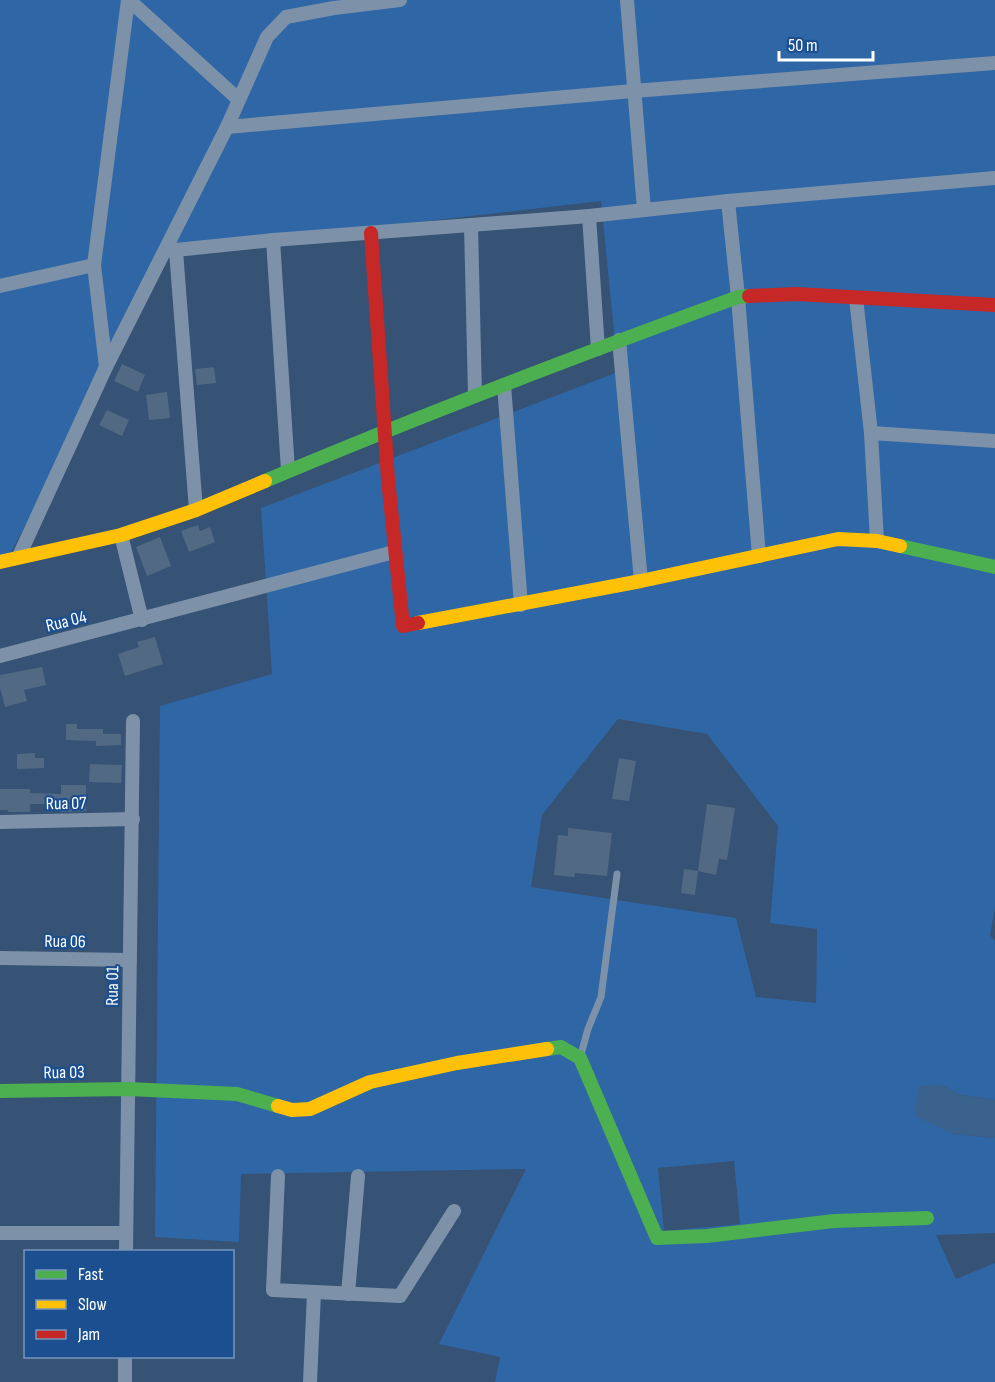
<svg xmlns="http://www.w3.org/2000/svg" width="995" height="1382" viewBox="0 0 995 1382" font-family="'Sofia Sans Condensed',sans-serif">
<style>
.green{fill:#2f66a5;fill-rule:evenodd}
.water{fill:#3b618d}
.building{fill:#526984}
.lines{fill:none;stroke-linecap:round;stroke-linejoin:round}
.lane{stroke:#7d92a8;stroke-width:7}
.street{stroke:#7d92a8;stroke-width:14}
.fast{stroke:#4caf50;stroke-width:14}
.slow{stroke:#ffc107;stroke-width:14}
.jam{stroke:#c62828;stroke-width:14}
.labels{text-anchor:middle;stroke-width:4.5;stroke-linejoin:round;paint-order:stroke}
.street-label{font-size:18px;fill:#fff;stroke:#1b4f8f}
</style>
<rect width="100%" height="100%" fill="#365274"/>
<path class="green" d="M0,0H995V908L990,935L995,941V1100L960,1095L942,1085L953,1134L995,1138V1233L936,1235L956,1279L995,1263V1382H495L500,1357L439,1344L526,1169L241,1174L239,1242L155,1237L160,706L272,674L261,508L618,372L601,201L171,251L10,554L0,555ZM618,719L707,734L778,826L770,923L817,929L816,1003L756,997L736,918L531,887L542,815ZM734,1161L740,1224L664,1231L658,1168Z"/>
<path class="water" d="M942,1085L960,1095L995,1100V1138L953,1134L915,1116L918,1086Z"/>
<g class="building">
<path d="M122,364L145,375L138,392L114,381Z"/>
<path d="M214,367L216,383L197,385L195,369Z"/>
<path d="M167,392L170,418L149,420L146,395Z"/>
<path d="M107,410L129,420L122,436L99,425Z"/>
<path d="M198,525L200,531L210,527L215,542L189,552L181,531Z"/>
<path d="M160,537L171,566L147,576L136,547Z"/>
<path d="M155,637L163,664L125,676L118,654L139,647L137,642Z"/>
<path d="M42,667L46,685L24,690L27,701L5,707L0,688V675Z"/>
<path d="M66,724H77V729H103V734H121V745L96,746V741L66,740Z"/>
<path d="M35,753V758H44V768L17,769V754Z"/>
<path d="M619,758L636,761L629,801L612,799Z"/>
<path d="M90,764L122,765L121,783L89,782Z"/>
<path d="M61,785H86V811L61,812V804H30V812H8V810H0V789H30V793L61,794Z"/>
<path d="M707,804L735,808L727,860L719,859L716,875L698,871Z"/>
<path d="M568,828L612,833L607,876L575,873L574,877L554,875L558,835L568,836Z"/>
<path d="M684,869L698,871L695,895L681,893Z"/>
</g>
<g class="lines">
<path class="lane" d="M580,1058L588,1029L601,997L617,874"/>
<g class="street">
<path d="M129,0L238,99"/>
<path d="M627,0L644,210"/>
<path d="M227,127L633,91L995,63"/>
<path d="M728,201L738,297L759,556"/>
<path d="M589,216L598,349"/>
<path d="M471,225L475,395"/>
<path d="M273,240L288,470"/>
<path d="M166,251L273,240L589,216L728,201L995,178"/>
<path d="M176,251L196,510"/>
<path d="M0,286L94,265"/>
<path d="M856,298L871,433L877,541"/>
<path d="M619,340L641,581"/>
<path d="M106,367L94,265L128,0"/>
<path d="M504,385L521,605"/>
<path d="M871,433L995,441"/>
<path d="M121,535L142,620"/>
<path d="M19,556L106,367L227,127L267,37L286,17L334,8L400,0"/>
<path d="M0,656L394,552"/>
<path d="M0,822L133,819"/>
<path d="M0,958L130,960"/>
<path d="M278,1176L273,1290L400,1296L454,1211"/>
<path d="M0,1233H126"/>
<path d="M126,1252L133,721"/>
<path d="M348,1294L358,1176"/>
<path d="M125,1382V1356"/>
<path d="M310,1382L314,1293"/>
</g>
<g class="fast">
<path d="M265,481C421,415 579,355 738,297L749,296"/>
<path d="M900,546L995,567"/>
<path d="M547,1049L561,1047L580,1058L657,1238L707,1236L834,1221L927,1218"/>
<path d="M0,1091L128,1089L237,1094L278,1106"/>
</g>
<g class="slow">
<path d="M0,562L121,535L196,510L265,481"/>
<path d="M418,623L641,581L838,539L877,541L900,546"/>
<path d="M278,1106L292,1110L310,1109L370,1082L457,1063L547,1049"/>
</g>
<g class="jam">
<path d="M371,233L388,479L403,626L418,623"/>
<path d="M749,296L796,294L995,305"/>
</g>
</g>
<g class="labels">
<g class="street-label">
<text transform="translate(66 621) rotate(-14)" y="6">Rua 04</text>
<text transform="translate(66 803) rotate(-1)" y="6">Rua 07</text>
<text transform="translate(65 941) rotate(1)" y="6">Rua 06</text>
<text transform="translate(112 986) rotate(-89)" y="6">Rua 01</text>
<text transform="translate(64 1072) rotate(-1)" y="6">Rua 03</text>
</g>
</g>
<rect x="24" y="1250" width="210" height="108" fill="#1b4f8f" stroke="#7695bc" stroke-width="1.5"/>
<rect x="36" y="1270" width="30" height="9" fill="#4caf50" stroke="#7695bc" stroke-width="1.5"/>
<text x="78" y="1280" font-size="18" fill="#ffffff">Fast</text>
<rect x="36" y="1300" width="30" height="9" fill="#ffc107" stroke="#7695bc" stroke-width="1.5"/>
<text x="78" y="1310" font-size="18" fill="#ffffff">Slow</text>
<rect x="36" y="1330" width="30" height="9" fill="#c62828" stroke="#7695bc" stroke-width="1.5"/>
<text x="78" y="1340" font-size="18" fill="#ffffff">Jam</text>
<path d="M779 51v9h94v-9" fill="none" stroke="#ffffff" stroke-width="3"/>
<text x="788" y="51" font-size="18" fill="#ffffff" stroke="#1b4f8f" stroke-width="4.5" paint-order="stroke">50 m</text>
</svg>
